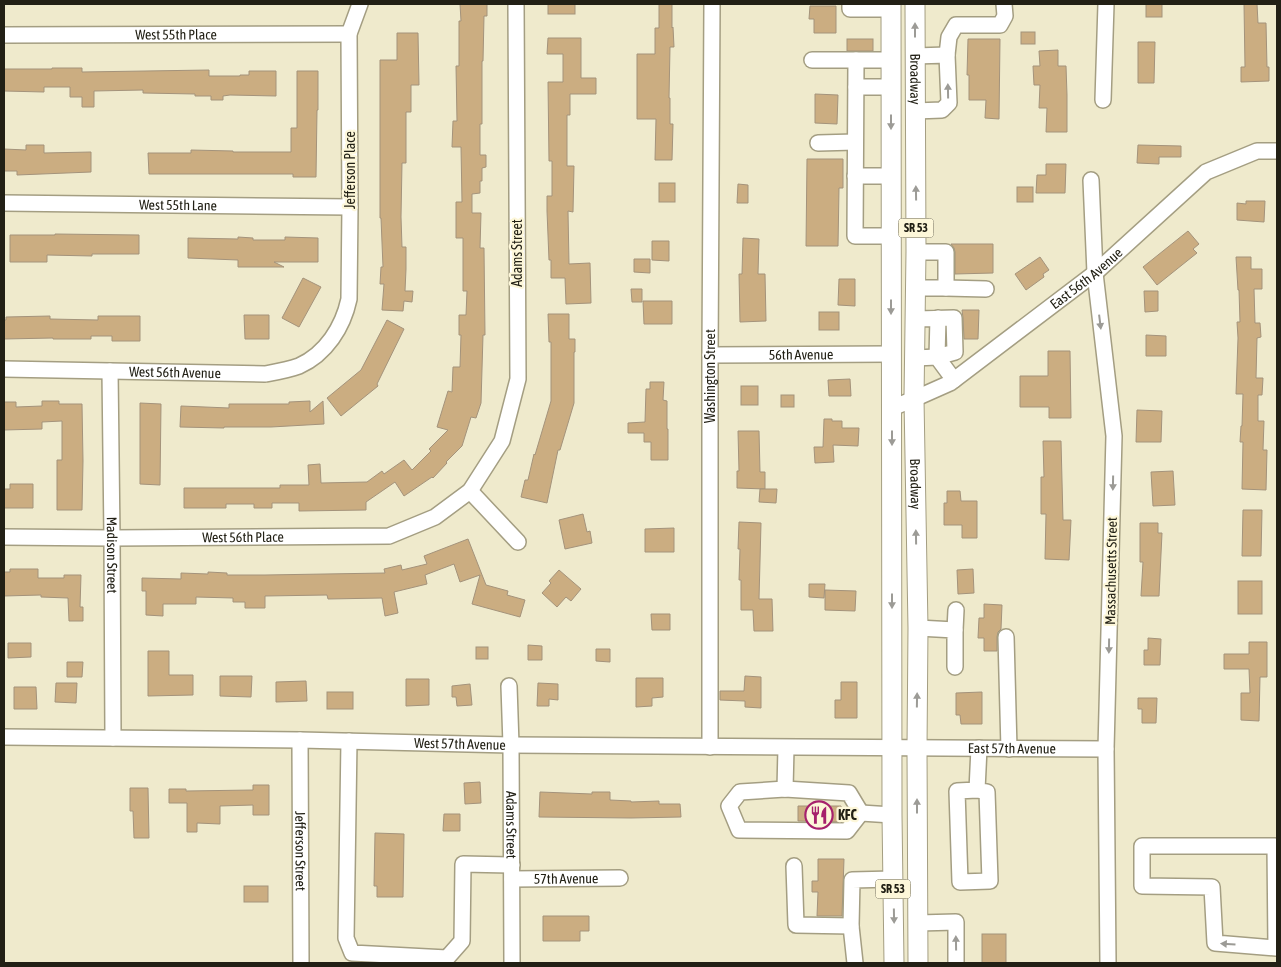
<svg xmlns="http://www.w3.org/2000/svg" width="1281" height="967" viewBox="0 0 1281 967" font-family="'Asap Condensed',sans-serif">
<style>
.building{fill:#cbad81;stroke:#a4937b}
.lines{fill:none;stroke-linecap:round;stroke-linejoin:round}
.minor-casing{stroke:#a49e82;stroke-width:18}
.major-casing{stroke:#a49e82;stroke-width:21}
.minor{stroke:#fff;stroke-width:15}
.major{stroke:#fff;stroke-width:19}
.oneway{fill:#9c9b96}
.labels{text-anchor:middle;stroke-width:4.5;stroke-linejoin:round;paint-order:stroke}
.shield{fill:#fdf7d9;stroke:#646050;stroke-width:1}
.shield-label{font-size:12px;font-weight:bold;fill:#222015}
.street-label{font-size:14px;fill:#222015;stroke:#fdf7d9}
.poi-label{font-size:14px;font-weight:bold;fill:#222015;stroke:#fdf7d9;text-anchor:start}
</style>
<rect width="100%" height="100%" fill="#efeacc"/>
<g class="building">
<path d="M460,4H487V16H484L483,61H482V124H480V155H486V167L482,168V181H480V193L472,194V213H481L480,248H484L485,335H483L481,403L476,418L471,417L462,446L446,462L447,463L433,478L432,477L404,496L395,482L366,502V510L299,511V503H272V508H254V504H226V508H184V488H280V485H309L308,465L320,464L321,483L367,482L382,471L384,474L404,460L412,470L431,451L429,449L448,430L437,427L448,391L452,392L453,367H460L461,335H459V315H466L467,291H463V238H456V202H462L461,147H452L453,121H457L456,66H459V21H461Z"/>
<rect x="548" y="4" width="27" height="10"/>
<path d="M659,4H672V28L673,27L674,47H670L669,98H670V124H673L672,160H655L656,119H637V54H655V28H659Z"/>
<rect x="1146" y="4" width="16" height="13"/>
<path d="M1244,4H1257L1258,23H1266L1267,67H1269V81L1241,82V67H1245Z"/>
<path d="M810,6H836V33H814V19H809Z"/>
<rect x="1021" y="32" width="14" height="12"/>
<path d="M397,33H418L419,85H411V112H406V163H402L401,217L402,247H406V269L405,291H413L412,302L404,301L403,311L382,310L384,284H380L381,267H383L381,218H380V60H397Z"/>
<path d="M548,38H581V78H596V94H570V115H567V166H574L573,212L568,211L569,264L590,263L591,303L566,304L565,278H551V260H549L547,211V196H552V161H549L548,82H563V54H547Z"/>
<rect x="847" y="39" width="26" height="12"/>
<path d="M968,39H1000L999,119L985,118L986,100H969V75H967Z"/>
<path d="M1138,42H1155L1154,83H1138Z"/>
<path d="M1058,50V66H1066L1067,95V132H1046L1047,108H1039L1040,85H1034L1033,66H1040L1039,51Z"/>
<path d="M52,68H82V72L209,70V76H240V75H249V71H276V96L230,95L223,96V100H211V96H195V94L143,93V90L94,91V107H82V97H70V87H44V92L4,91V69H52Z"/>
<path d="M297,71H318V110H317L316,177H293V174H149L148,153H191V150L233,151V152H291V128H297Z"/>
<path d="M815,94L838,95L837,124L815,123Z"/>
<path d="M26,145H44V153L91,152V172L17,175V171H4V149L26,150Z"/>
<path d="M1138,145L1181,146V157H1159V164L1137,163Z"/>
<path d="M807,159H843V188H839L838,246H806Z"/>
<path d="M1046,164H1066L1065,193H1036L1037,175H1046Z"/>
<rect x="659" y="183" width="16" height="19"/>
<path d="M738,184L748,185V203H737Z"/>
<rect x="1017" y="187" width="16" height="15"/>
<path d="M1246,201H1265L1264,222L1237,220V203L1246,204Z"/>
<path d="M1188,231L1199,244L1193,249L1197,253L1157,285L1143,267Z"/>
<path d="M55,234L139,235V254H92V256L47,255V262H10V235H55Z"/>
<path d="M238,237L253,238V240H285V237L318,238V262H274L284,267H238V260L188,258V238L238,239Z"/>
<path d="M743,238L759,239L758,274H765L766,321L740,322L739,274H742Z"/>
<path d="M652,241H669V261L652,260Z"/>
<path d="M951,244H993V273L955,274V252L954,248Z"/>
<path d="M1040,257L1049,270L1043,274L1044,277L1026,290L1015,274Z"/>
<path d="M1236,257H1251V269H1262V289H1254L1255,323H1260L1261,337L1257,338L1256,378H1263L1262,395H1258V421H1264L1263,450H1267L1266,490L1242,489L1243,442H1240L1241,426H1242L1243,394H1236L1238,338L1237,322H1240L1239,290H1238Z"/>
<path d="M634,259H650V273L634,272Z"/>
<path d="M303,278L321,287L299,327L282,318Z"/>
<path d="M839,279H855V306L838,305Z"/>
<path d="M631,289H642V302H632Z"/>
<path d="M1144,291H1158V311L1145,312Z"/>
<path d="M643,301H672V324H644Z"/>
<path d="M962,310H979L978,339H964L963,318Z"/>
<rect x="819" y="312" width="20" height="18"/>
<path d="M548,314H569V339H575V352H574V403L560,450H558L547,503L521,497L525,480H528L534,454L535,455L551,401V342H549Z"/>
<path d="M244,315H269V339H245Z"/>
<path d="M50,316V319L98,320V316H140V341H112V336H91V339H53V338L4,339V320H6V317Z"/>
<path d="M387,320L404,329L377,384L378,386L341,416L327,398L361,370Z"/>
<path d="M1146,335L1166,336V356H1146Z"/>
<path d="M1048,351H1070L1071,418H1049V407H1020V376H1048Z"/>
<path d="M850,379L851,396H829L828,380Z"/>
<path d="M650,382H664L663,400L667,401V429H668V460H651V442H644V433H628V423L645,422L646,389H650Z"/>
<rect x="741" y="386" width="17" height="19"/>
<rect x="781" y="395" width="13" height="12"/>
<path d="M42,401H59V404H82L83,461L82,510H57V460H62V421L42,422V429L4,430V402H16V407L42,406Z"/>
<path d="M310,401V412L323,401L324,424L271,427H224V428L180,427L181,406L229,408V404H289V402Z"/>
<path d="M140,403L161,404L160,485L140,484Z"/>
<path d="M1137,410L1162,411L1161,442H1136Z"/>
<path d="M824,419H832V421H842V428H859L858,446L833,445L834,462L815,463L814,447H823Z"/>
<path d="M738,431H759L760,472H765V489L737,488V471H739Z"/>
<path d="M1043,441H1061L1063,520H1071L1069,560L1045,559L1046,514H1041V477H1044Z"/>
<path d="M1173,471L1175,505L1153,506L1151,472Z"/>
<path d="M10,484H33V508H4V489H10Z"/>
<path d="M760,489H777L776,503L759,502Z"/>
<path d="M947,491H960L961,501H977V538H962V525H944V503H947Z"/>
<path d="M1243,510H1262L1261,556H1242Z"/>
<path d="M583,514L587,532L590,531L592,543L565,549L559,520Z"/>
<path d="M739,522L761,523L759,599H772L773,631H754L753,610H741V580H739L740,549H738Z"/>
<path d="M1140,523H1158V533H1162L1159,596H1141L1143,562H1140Z"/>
<path d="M674,528V552H645V529Z"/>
<path d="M468,539L486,585L508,591L507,595L525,600L520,617L472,604L480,575L460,582L454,564L425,575L427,584L394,592L398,613L385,616L382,598L328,599L327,595L265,596V608H245V602H233V598L196,597V604H163V616L146,615V591H142V578L181,579V573L208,574V572L227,573V575H265L385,573L384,569L401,565L402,570L427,564L424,556Z"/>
<path d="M10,569H38V578H64V575H81L80,607H83V621H69L68,598L41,597V595L4,596V572H10Z"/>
<path d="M973,569L974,593L958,594L957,570Z"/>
<path d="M559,570L581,589L571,601L566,597L557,607L542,593L551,583L549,581Z"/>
<rect x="1238" y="581" width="24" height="33"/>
<path d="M809,584H825L824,598L809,597Z"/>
<path d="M825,590L856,591L855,611L825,610Z"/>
<path d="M984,604L1002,605L1001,629L998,632L997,637V651H984V638H978L979,618H984Z"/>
<path d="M651,614H670V630H652Z"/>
<path d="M1148,638L1161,639L1160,665H1144V650H1148Z"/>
<path d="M1249,642H1267V677H1260L1259,721L1241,720V693H1250L1249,669H1224V654H1249Z"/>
<path d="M8,643H31V657L8,658Z"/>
<path d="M528,645L542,646V660H528Z"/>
<rect x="476" y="647" width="12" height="12"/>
<path d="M596,649H610V662L596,661Z"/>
<path d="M148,651H169V675H193V695L148,696Z"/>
<path d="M67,662H83L82,677H67Z"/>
<path d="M220,676H252L251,697L220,696Z"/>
<path d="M745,676L761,677V708L745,707V701L720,700V691H744Z"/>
<path d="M636,678H663V697L652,698V706L636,707Z"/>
<path d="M406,679H429V705L406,706Z"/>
<path d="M306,681L307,701L276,702V682Z"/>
<path d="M841,682H857V718H835V700H841Z"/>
<path d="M56,683H77L76,703L55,702Z"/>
<path d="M538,683L558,684V700L549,699V706H537Z"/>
<path d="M470,684L472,705L457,706L456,697H452V686Z"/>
<path d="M14,687H36L37,709H14Z"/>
<rect x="327" y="692" width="26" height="17"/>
<path d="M982,692V724H961L960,715H956V693Z"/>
<path d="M1138,698H1157L1156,723H1142V709H1138Z"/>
<path d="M480,782L481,803L465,804L464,783Z"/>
<path d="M253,785H269V815H253V805L220,806V824L197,823V832H187V803H169V789H186V791L253,790Z"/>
<path d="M130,788H148L149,838H134L133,811H130Z"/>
<path d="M540,792L592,794V792H610V800L631,801V802L659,801V804H680L681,817L631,818L539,817Z"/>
<path d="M798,806H841V822L798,821Z"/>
<path d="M444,814H460V831H443Z"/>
<path d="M375,833L404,834L403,897H377V886H374Z"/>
<path d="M818,859H844L842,916H817L818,892H812V881H818Z"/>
<rect x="244" y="886" width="24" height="16"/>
<path d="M543,916H589V931H580V941H543Z"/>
<rect x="982" y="934" width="24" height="29"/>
</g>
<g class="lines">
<g class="minor-casing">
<g id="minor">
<path d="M850,4V9H891"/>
<path id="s1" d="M4,35L349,34"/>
<path d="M947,55L949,37L956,25H1000L1005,16L1004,4"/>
<path d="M812,60H891"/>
<path d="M856,60L855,236H891"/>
<path d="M856,87H891"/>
<path d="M1103,100L1106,4"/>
<path d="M915,111L942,110L949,103L947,55L915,56"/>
<path d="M818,143L855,142"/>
<path d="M855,176H891"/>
<path d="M1091,180L1095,273L1114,436L1106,749L1108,963"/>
<path id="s2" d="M4,203L350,207"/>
<path d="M916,288H946V252H916"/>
<path d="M946,288L986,289"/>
<path d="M916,319L954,318L955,352L937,357L938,318"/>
<path id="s3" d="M710,355L891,354"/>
<path d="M915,358L937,357L954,380"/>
<path id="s4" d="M4,369L265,374C276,372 288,370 299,366C326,354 343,327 349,299L350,207L349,34L360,4"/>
<path id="s5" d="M110,371L112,538L113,738"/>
<path id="s6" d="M892,408L914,399L950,383L1095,273L1206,172L1257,151H1277"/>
<path d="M470,491L518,542"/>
<path id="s7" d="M4,537L112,538L389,536L435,517L470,491L502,441L518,379L516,4"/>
<path d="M918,628L955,630V667"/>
<path d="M955,630L956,610"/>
<path d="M1006,637L1009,749"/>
<path id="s8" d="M509,686L511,745L512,963"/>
<path id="s9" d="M4,737L300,740L511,745L1106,749"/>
<path id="s10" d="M300,740L301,963"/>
<path d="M349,741L346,938L352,953L447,958L462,941L463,864L512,865"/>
<path id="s11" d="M710,747V355L712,4"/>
<path d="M785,789L849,793L861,813L847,831L739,830L729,806L740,792Z"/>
<path d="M785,789L786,748"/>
<path d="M977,790L987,792L990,881L960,882L957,791L977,790L979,748"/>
<path d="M861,813L892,815"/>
<path d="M794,866L796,925L851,926"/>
<path id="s12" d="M512,879L620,878"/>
<path d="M918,923L956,922V963"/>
<path d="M1276,948L1275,846H1142V886L1212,887L1215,943L1276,948H1277"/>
<path d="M855,963L851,926L852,880L893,879"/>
</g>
</g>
<g class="major-casing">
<g id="major">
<path d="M891,4L892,815L894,963"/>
<path id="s13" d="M915,4L916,252L914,399L918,628L917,748L918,963"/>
</g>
</g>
<use href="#minor" class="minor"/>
<use href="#major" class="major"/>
</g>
<defs><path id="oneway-solid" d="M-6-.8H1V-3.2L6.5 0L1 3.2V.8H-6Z" transform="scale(1.25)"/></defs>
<g class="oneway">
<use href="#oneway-solid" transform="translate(915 30) rotate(-90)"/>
<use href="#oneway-solid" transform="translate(948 91) rotate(-91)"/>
<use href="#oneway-solid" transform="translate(891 122) rotate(90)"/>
<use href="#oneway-solid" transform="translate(916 193) rotate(-91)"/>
<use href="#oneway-solid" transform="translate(891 307) rotate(90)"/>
<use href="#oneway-solid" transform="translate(1100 322) rotate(83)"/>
<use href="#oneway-solid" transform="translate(892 438) rotate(90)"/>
<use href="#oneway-solid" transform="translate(1113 483) rotate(91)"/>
<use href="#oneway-solid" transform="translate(916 537) rotate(-91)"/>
<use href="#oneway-solid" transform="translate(892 601) rotate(90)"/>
<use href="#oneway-solid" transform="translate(1109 646) rotate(91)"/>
<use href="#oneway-solid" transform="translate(917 700) rotate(-89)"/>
<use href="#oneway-solid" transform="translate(917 806) rotate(-90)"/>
<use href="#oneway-solid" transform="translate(894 916) rotate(89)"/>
<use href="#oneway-solid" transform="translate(956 943) rotate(-91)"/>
<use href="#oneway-solid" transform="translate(1228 944) rotate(-176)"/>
</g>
<defs>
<g id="restaurant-ring" transform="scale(1.4375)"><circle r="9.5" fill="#fdf7d9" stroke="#a6216c" stroke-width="1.5"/><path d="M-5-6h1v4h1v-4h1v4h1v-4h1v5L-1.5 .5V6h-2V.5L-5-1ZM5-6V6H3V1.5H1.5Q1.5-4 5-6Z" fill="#a6216c"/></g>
</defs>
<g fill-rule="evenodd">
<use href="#restaurant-ring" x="819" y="815"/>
</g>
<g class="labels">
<g class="shield">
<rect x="898.5" y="218.5" width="35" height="19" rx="4"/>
<rect x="875.5" y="879.5" width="35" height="19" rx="4"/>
</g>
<g class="shield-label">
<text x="916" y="232">SR 53</text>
<text x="893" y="893">SR 53</text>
</g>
<g class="street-label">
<text dy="5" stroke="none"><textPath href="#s1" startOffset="172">West 55th Place</textPath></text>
<text dy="5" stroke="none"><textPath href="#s13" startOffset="75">Broadway</textPath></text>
<text transform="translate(350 170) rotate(-90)" y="5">Jefferson Place</text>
<text dy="5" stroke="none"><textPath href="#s2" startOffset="174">West 55th Lane</textPath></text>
<text transform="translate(517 253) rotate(-90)" y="5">Adams Street</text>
<text dy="5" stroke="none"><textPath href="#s6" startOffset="235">East 56th Avenue</textPath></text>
<text dy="5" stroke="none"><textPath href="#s3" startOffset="91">56th Avenue</textPath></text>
<text dy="5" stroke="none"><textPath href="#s4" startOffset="171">West 56th Avenue</textPath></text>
<text dy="5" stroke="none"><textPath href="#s11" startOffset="371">Washington Street</textPath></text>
<text dy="5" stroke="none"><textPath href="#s13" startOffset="480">Broadway</textPath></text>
<text dy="5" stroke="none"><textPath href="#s7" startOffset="239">West 56th Place</textPath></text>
<text dy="5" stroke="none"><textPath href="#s5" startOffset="184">Madison Street</textPath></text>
<text transform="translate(1111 571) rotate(-89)" y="5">Massachusetts Street</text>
<text dy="5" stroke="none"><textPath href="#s9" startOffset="456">West 57th Avenue</textPath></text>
<text dy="5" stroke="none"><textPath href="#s9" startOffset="1008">East 57th Avenue</textPath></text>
<text dy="5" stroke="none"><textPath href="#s8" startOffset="139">Adams Street</textPath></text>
<text dy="5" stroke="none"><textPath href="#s10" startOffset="111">Jefferson Street</textPath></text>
<text dy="5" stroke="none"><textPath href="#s12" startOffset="54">57th Avenue</textPath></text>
</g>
<g class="poi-label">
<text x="838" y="820">KFC</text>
</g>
</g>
<rect width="1281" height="967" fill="none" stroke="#222015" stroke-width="10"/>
</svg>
